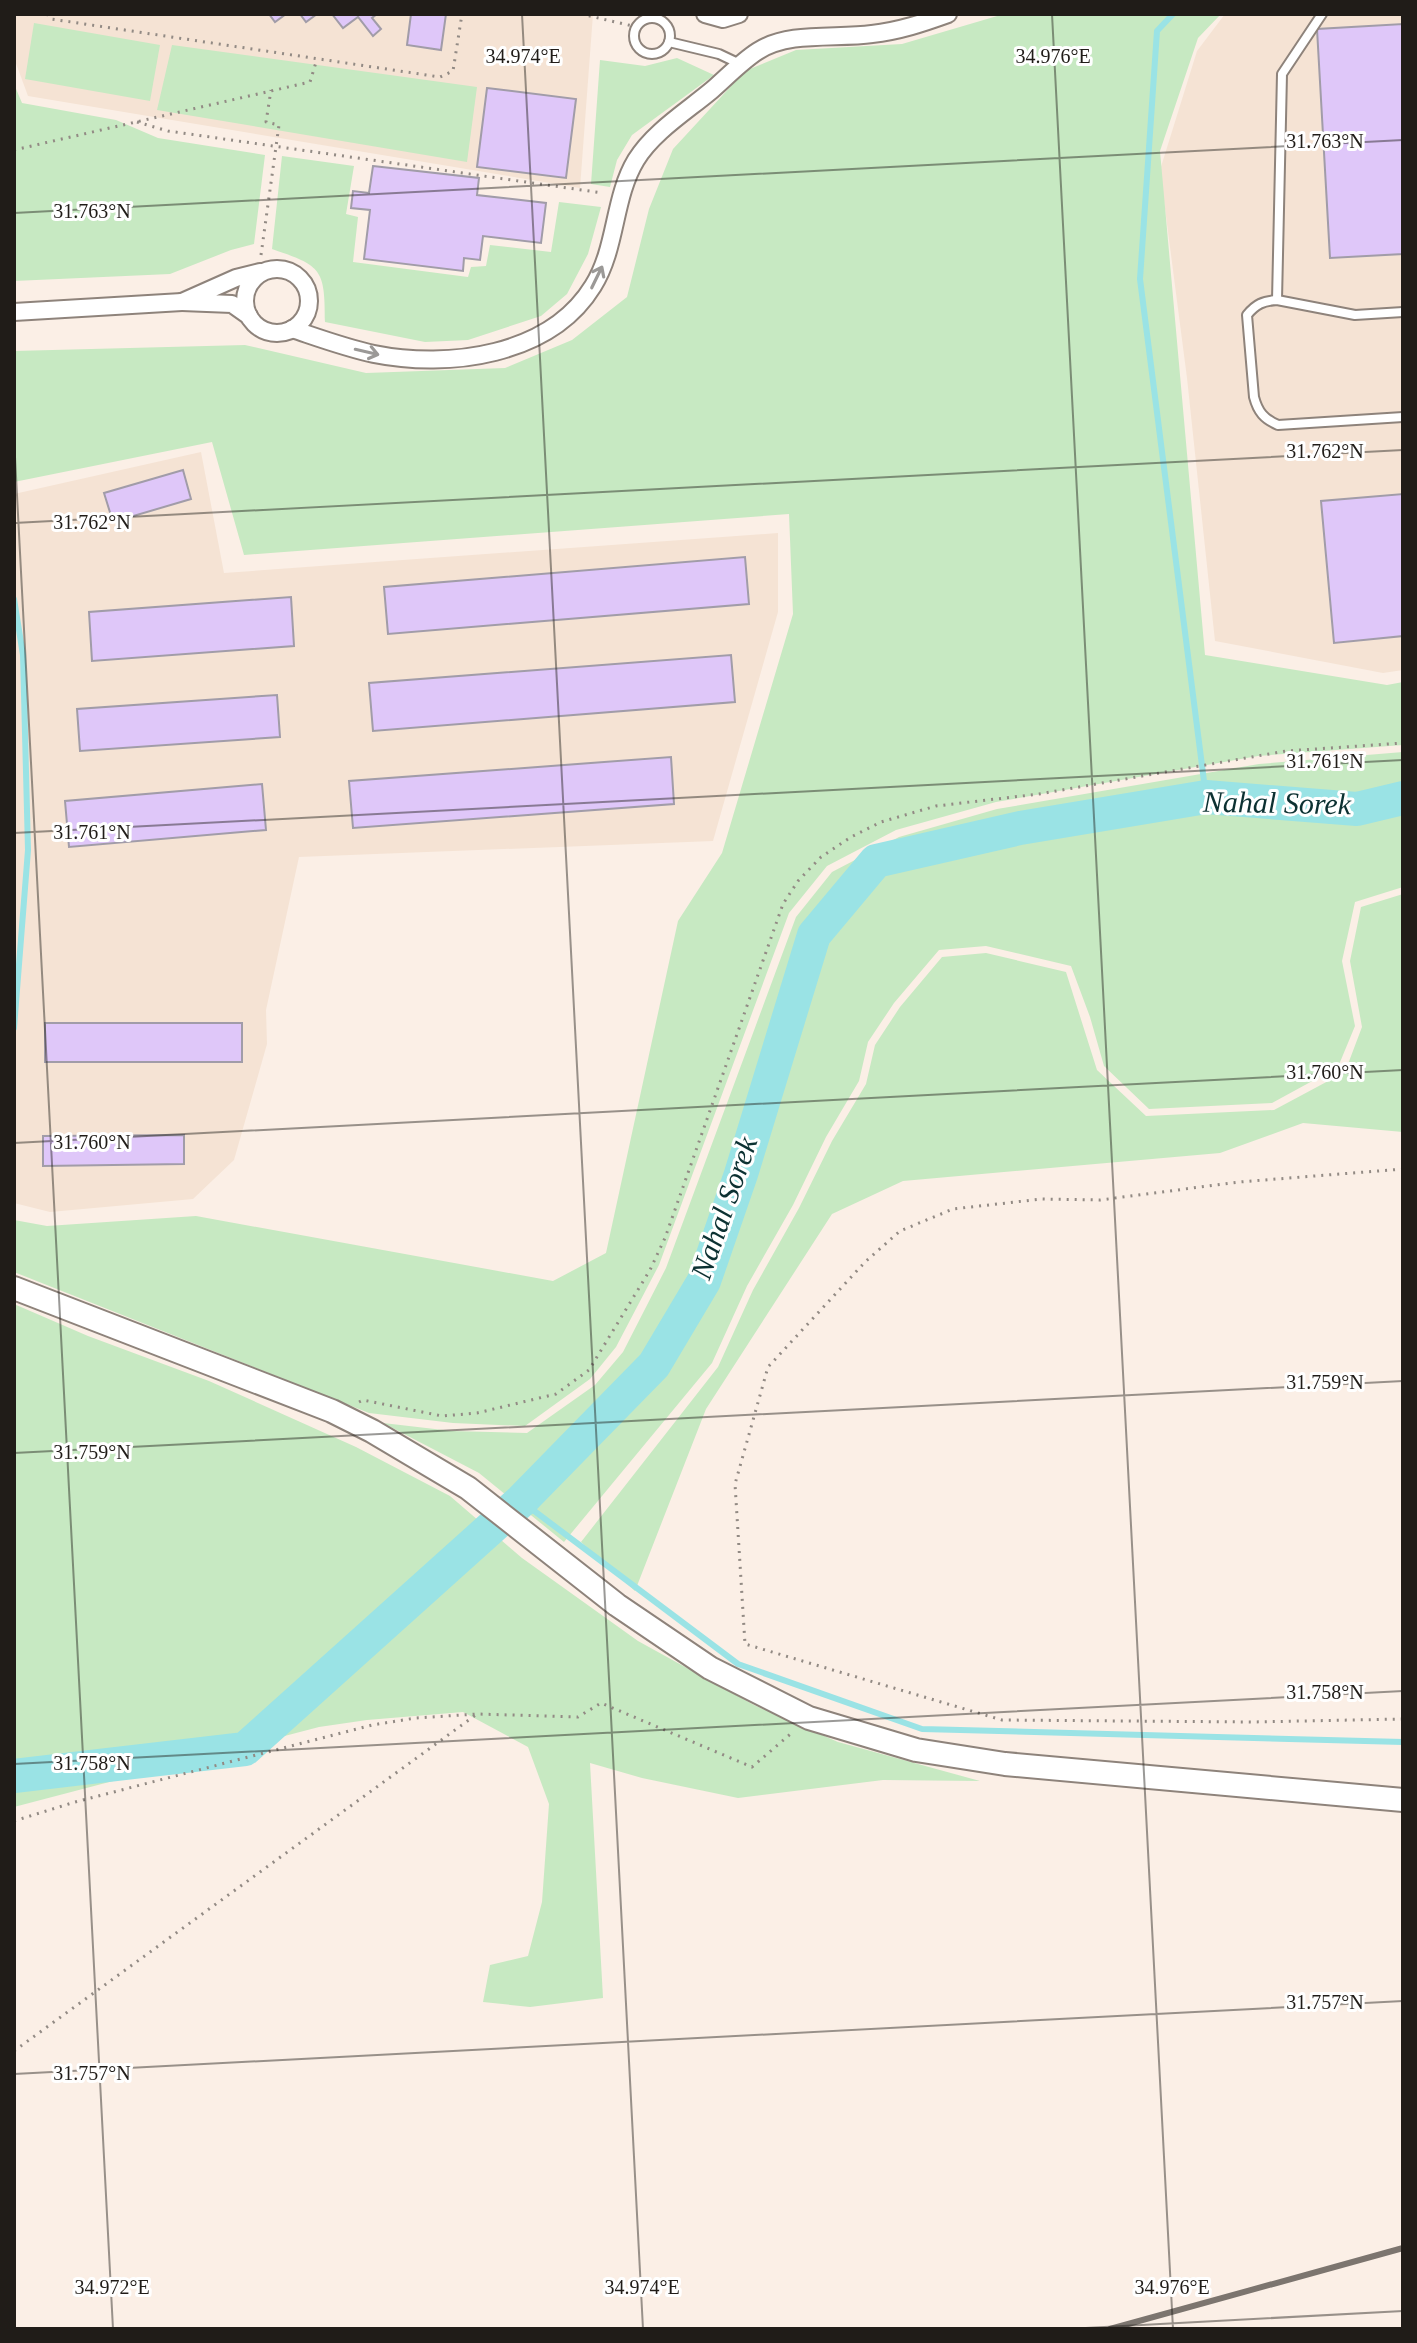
<svg xmlns="http://www.w3.org/2000/svg" width="1417" height="2343" viewBox="0 0 1417 2343" font-family="Georgia,serif">
<style>
.built{fill:#f5e3d4}
.green{fill:#c7e9c2}
.lines{fill:none;stroke-linecap:round;stroke-linejoin:round}
.stream{stroke:#9ae3e5;stroke-width:6}
.river{stroke:#9ae3e5;stroke-width:34}
.building{fill:#dfc7f9;stroke:#a19ca8;stroke-width:2}
.lane-casing{stroke:#8e837b;stroke-width:12}
.street-casing{stroke:#8e837b;stroke-width:20}
.secondary-casing{stroke:#8e837b;stroke-width:26}
.path{stroke:#928a84;stroke-width:3;stroke-dasharray:2 6;stroke-linecap:butt}
.lane{stroke:#fff;stroke-width:8}
.street{stroke:#fff;stroke-width:16}
.secondary{stroke:#fff;stroke-width:22}
.rail{stroke:#7c756f;stroke-width:6}
.oneway{stroke:#9b9997}
.ticks{fill:none;stroke:#201c18;stroke-width:2;stroke-opacity:0.45}
.labels{text-anchor:middle;stroke-width:6;stroke-linejoin:round;paint-order:stroke}
.water-label{font-size:30px;font-style:italic;fill:#0c3132;stroke:#fff}
.ticks-label{font-size:20px;text-anchor:middle;fill:#201c18;stroke:#fff;stroke-width:6;stroke-linejoin:round;paint-order:stroke}
</style>
<rect width="100%" height="100%" fill="#fbefe6"/>
<g class="built">
<path d="M14,14H593L580,188L28,96L14,58Z"/>
<path d="M1225,14H1403V670L1383,673L1215,641L1187,378L1160,170L1197,51Z"/>
<path d="M201,452L224,573L778,533V612L713,841L299,857L266,1010L267,1044L234,1160L193,1199L50,1212L14,1203V494Z"/>
</g>
<g class="green">
<path d="M1004,14H1221L1198,38L1160,151L1205,655L1387,685L1403,682V745L1258,756L996,802L896,830L827,866L789,913L659,1265L616,1347L590,1379L525,1426L453,1423L369,1413L14,1272V1220L47,1226L196,1216L553,1281L606,1253L678,921L722,853L793,614L789,514L244,555L212,442L14,482V351L245,345L366,373L505,368L572,340L627,297L649,209L673,149L745,71L796,50L902,44Z"/>
<path d="M34,23L160,45L150,101L25,79Z"/>
<path d="M172,45L477,87L467,162L157,110Z"/>
<path d="M677,58L714,75L632,135L617,160L610,187L591,184L600,60L645,66Z"/>
<path d="M14,84L22,103L116,120L158,138L265,155L254,244L231,250L170,274L14,281Z"/>
<path d="M282,156L354,166L346,214L358,217L353,262L468,277L471,267L486,266L490,245L551,252L559,202L601,207L588,254L567,294L541,316L468,340L425,342L325,322C325,269 322,266 272,249Z"/>
<path d="M1403,752V887L1355,902L1342,961L1355,1026L1338,1067L1272,1103L1149,1109L1104,1066L1090,1017L1071,966L986,946L939,950L894,1003L868,1042L859,1081L826,1137L793,1205L747,1286L712,1363L564,1542L479,1473L383,1423L452,1431L527,1433L595,1385L623,1352L666,1268L796,917L832,872L899,837L997,809L1259,764Z"/>
<path d="M1403,894V1132L1303,1123L1220,1153L903,1181L832,1214L706,1409L635,1591L581,1542L718,1367L753,1290L799,1208L832,1141L866,1084L875,1045L900,1007L942,957L986,953L1066,972L1097,1070L1146,1116L1274,1110L1345,1072L1362,1027L1350,961L1361,907Z"/>
<path d="M14,1304L88,1336L209,1381L356,1447L450,1496L522,1558L638,1641L754,1705L838,1742L980,1781L883,1780L738,1798L642,1778L590,1763L603,1998L530,2007L483,2002L490,1965L528,1956L542,1902L549,1804L528,1747L463,1712L367,1720L319,1727L14,1807Z"/>
</g>
<g class="lines">
<g class="stream">
<path d="M1173,14L1157,31L1140,279L1206,797"/>
<path d="M14,599L23,655L28,850L14,1028"/>
<path d="M521,1501L738,1664L922,1729L1403,1742"/>
</g>
<path class="river" d="M14,1776L245,1749L521,1501L654,1365L704,1281L741,1174L814,935L876,861L1020,828L1206,797L1357,809L1403,798"/>
</g>
<g class="building">
<path d="M269,14H286L275,22Z"/>
<path d="M300,14H317L306,22Z"/>
<path d="M332,14H377L372,18L381,29L373,36L358,17L343,28Z"/>
<path d="M411,14H446L441,50L407,45Z"/>
<path d="M1403,24V254L1330,258L1317,29Z"/>
<path d="M487,88L576,99L566,178L477,167Z"/>
<path d="M373,166L479,178L477,195L546,203L541,243L483,236L480,260L464,258L463,271L364,259L370,210L351,208L353,191L369,193Z"/>
<path d="M183,470L191,499L113,522L104,493Z"/>
<path d="M1403,494V636L1334,643L1321,501Z"/>
<path d="M745,557L749,604L388,634L384,587Z"/>
<path d="M291,597L294,646L92,661L89,612Z"/>
<path d="M731,655L735,702L373,731L369,683Z"/>
<path d="M277,695L280,737L80,751L77,709Z"/>
<path d="M671,757L674,804L353,828L349,781Z"/>
<path d="M262,784L266,830L69,847L65,801Z"/>
<rect x="45" y="1023" width="197" height="39"/>
<path d="M184,1135V1164L43,1166V1136Z"/>
</g>
<g class="lines">
<g class="lane-casing">
<g id="lane">
<circle cx="652" cy="36" r="18"/>
<path d="M669,42L719,54L740,64"/>
<path d="M1277,300L1282,74L1322,14"/>
<path d="M1403,312L1355,315L1277,300C1263,301 1256,304 1247,315L1254,397C1258,412 1264,419 1278,425L1403,417"/>
</g>
</g>
<g class="street-casing">
<g id="street">
<path d="M705,14L723,19L739,14"/>
<circle cx="277" cy="301" r="32"/>
<path d="M14,312L182,302"/>
<path d="M249,316L232,304L182,302L236,278L260,272"/>
<path d="M292,329C319,338 346,348 374,354C448,369 550,356 593,286C617,248 613,198 636,160C653,132 687,111 712,90C727,77 742,61 758,51C789,31 836,39 872,34C899,31 923,23 948,14"/>
</g>
</g>
<g class="secondary-casing">
<path id="secondary" d="M14,1288L332,1411L372,1431L468,1488L617,1605L710,1668L809,1718L916,1750L1005,1764L1403,1800"/>
</g>
<g class="path">
<path d="M47,14L51,19L440,77L453,71L462,14"/>
<path d="M581,14L637,27"/>
<path d="M137,122L168,131L603,193"/>
<path d="M14,150L310,82L317,59"/>
<path d="M261,255L279,125L266,122L271,90"/>
<path d="M1403,1169L1239,1182L1100,1200L1042,1199L953,1209L900,1231L865,1262L768,1367L735,1484L745,1644L1002,1720L1252,1722L1403,1719"/>
<path d="M359,1402L363,1400L442,1416L477,1413L556,1394L589,1370L650,1270L665,1238L783,904L798,881L821,857L851,837L881,822L936,806L1039,794L1286,751L1403,743"/>
<path d="M14,1821L75,1802L372,1725L416,1718L477,1714L578,1717L601,1703L752,1767L794,1731"/>
<path d="M14,2051L477,1714"/>
</g>
<use href="#lane" class="lane"/>
<use href="#street" class="street"/>
<use href="#secondary" class="secondary"/>
<path class="rail" d="M1110,2329L1403,2248"/>
</g>
<defs><path id="oneway-shaft" d="M-6 0H5M1.5-3L5.5 0L1.5 3" fill="none" stroke-width="1.6" stroke-linecap="round" stroke-linejoin="round" transform="scale(2)"/></defs>
<g class="oneway">
<use href="#oneway-shaft" transform="translate(597 277) rotate(-64)"/>
<use href="#oneway-shaft" transform="translate(367 352) rotate(13)"/>
</g>
<path class="ticks" d="M522,14L643,2329M1052,14L1173,2329M14,213L1403,140M14,438L113,2329M14,523L1403,450M14,833L1403,760M14,1143L1403,1070M14,1453L1403,1381M14,1764L1403,1691M14,2074L1403,2001M1067,2329L1403,2311"/>
<g class="labels">
<g class="water-label">
<text transform="translate(1277 803) rotate(1)" y="10">Nahal Sorek</text>
<text transform="translate(724 1208) rotate(-71)" y="10">Nahal Sorek</text>
</g>
</g>
<g class="ticks-label">
<text x="523" y="63">34.974°E</text>
<text x="1053" y="63">34.976°E</text>
<text x="1325" y="148">31.763°N</text>
<text x="92" y="218">31.763°N</text>
<text x="1325" y="458">31.762°N</text>
<text x="92" y="529">31.762°N</text>
<text x="1325" y="768">31.761°N</text>
<text x="92" y="839">31.761°N</text>
<text x="1325" y="1079">31.760°N</text>
<text x="92" y="1149">31.760°N</text>
<text x="1325" y="1389">31.759°N</text>
<text x="92" y="1459">31.759°N</text>
<text x="1325" y="1699">31.758°N</text>
<text x="92" y="1770">31.758°N</text>
<text x="1325" y="2009">31.757°N</text>
<text x="92" y="2080">31.757°N</text>
<text x="112" y="2294">34.972°E</text>
<text x="642" y="2294">34.974°E</text>
<text x="1172" y="2294">34.976°E</text>
</g>
<rect width="1417" height="2343" fill="none" stroke="#201c18" stroke-width="32"/>
</svg>
